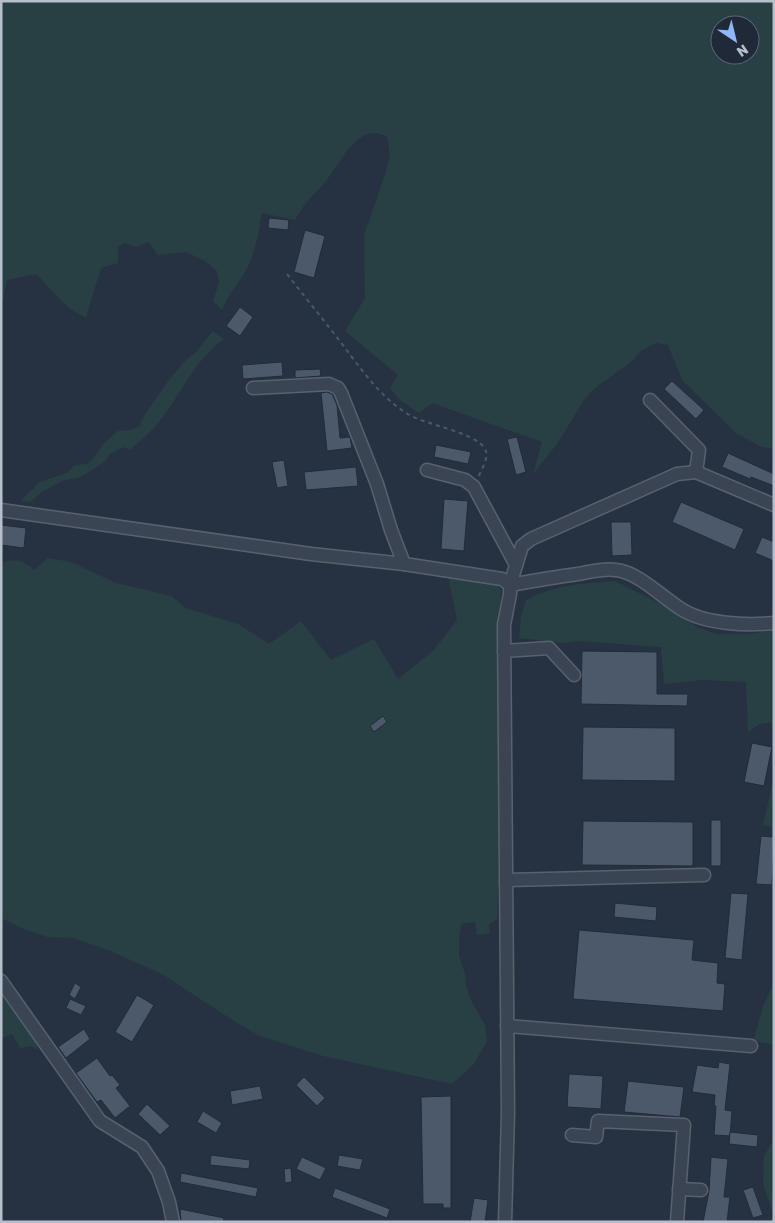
<svg xmlns="http://www.w3.org/2000/svg" width="775" height="1223" viewBox="0 0 775 1223" font-family="Rubik,sans-serif">
<style>
.green{fill:#284043;fill-rule:evenodd}
.building{fill:#4c596b;stroke:#212b39}
.lines{fill:none;stroke-linecap:round;stroke-linejoin:round}
.minor-casing{stroke:#58626f;stroke-width:15}
.path{stroke:#465c60;stroke-width:2;stroke-dasharray:4 4;stroke-linecap:butt}
.minor{stroke:#3a4452;stroke-width:12}
</style>
<rect width="100%" height="100%" fill="#263242"/>
<g class="green">
<path d="M1,1H774V449L762,447L737,434L682,380L668,345L656,343L642,350L631,362L595,388L584,400L557,444L533,474L542,442L432,403L419,413L400,400L390,388L398,375L345,331L365,298L364,235L384,178L390,155L387,137C360,120 340,162 327,180C321,188 312,195 306,203C302,208 298,214 295,220L262,213C259,228 257,245 251,259C244,278 229,292 222,310L213,301L219,282L217,271L205,261L186,252L158,255L148,242L136,247L125,243L118,246V263L101,268L86,317C65,310 52,289 36,274L7,280L4,293V299L1,300ZM720,25H750V55H720Z"/>
<path d="M213,331L224,339C194,360 181,395 159,422C151,432 140,441 130,450L124,447L111,453L104,462L81,477L62,481L42,492L30,502L20,501L40,482L67,473L75,465L87,464L93,459L104,443L118,431L129,430L139,427L145,414L169,380L184,362L195,353Z"/>
<path d="M48,558L71,562L116,583L171,596L186,608L238,624L269,644L301,621L331,660L374,639L398,679L434,650L457,620L448,576L495,583L501,590L499,627L503,886L498,889L497,919L489,925L490,933L477,935L475,922L461,924L459,939V956L465,974L466,986L471,1000L485,1025L487,1041L474,1064L452,1084L323,1056L260,1036L231,1019L162,974L108,950L73,938L47,937L24,929L1,918V563C16,558 23,560 34,570Z"/>
<path d="M615,581L657,602L697,627L716,634H747L774,631V722L760,724L748,732L746,682L702,680L664,684L661,647L578,641L561,643L519,638L521,616L526,600C557,584 581,584 615,581Z"/>
<path d="M774,777V827L763,825Z"/>
<path d="M771,989H774V1044L763,1043L754,1039L763,1006Z"/>
<path d="M1,994L16,1015L38,1043L36,1049L31,1046L20,1048L12,1034L2,1038Z"/>
<path d="M774,1139V1222H767L774,1217L763,1183L764,1156Z"/>
</g>
<g class="building">
<path d="M269,218L289,220L288,230L268,228Z"/>
<path d="M305,230L325,236L314,278L294,272Z"/>
<path d="M240,307L253,317L240,336L226,326Z"/>
<path d="M282,362L283,376L243,379L242,365Z"/>
<path d="M320,369L321,376L295,378V370Z"/>
<path d="M672,381L704,410L696,419L664,389Z"/>
<path d="M327,392L332,394L337,405L340,438L350,437L352,448L327,451L321,393Z"/>
<path d="M517,437L526,472L516,475L507,439Z"/>
<path d="M436,445L471,452L468,464L434,457Z"/>
<path d="M728,453L774,474V486L751,477L750,479L722,467Z"/>
<path d="M284,460L288,486L277,488L272,462Z"/>
<path d="M356,467L358,486L306,490L304,472Z"/>
<path d="M444,499L468,501L464,551L441,549Z"/>
<path d="M681,502L744,529L735,550L672,522Z"/>
<path d="M611,522H631L632,555L612,556Z"/>
<path d="M1,525L26,528L24,548L1,545Z"/>
<path d="M762,537L774,542V561L755,553Z"/>
<path d="M582,651L657,652V694H688L687,706L581,704Z"/>
<path d="M383,716L387,722L374,732L370,726Z"/>
<path d="M583,727L675,728V781L582,780Z"/>
<path d="M752,743L772,747L764,786L744,782Z"/>
<rect x="711" y="820" width="10" height="46"/>
<path d="M583,821L693,822V866L582,865Z"/>
<path d="M761,836L774,837L772,885L756,884Z"/>
<path d="M731,893L748,894L742,960L725,958Z"/>
<path d="M615,903L657,907L656,921L614,917Z"/>
<path d="M579,930L694,940L692,960L718,963L717,983L725,984L723,1011L573,999Z"/>
<path d="M75,983L81,987L75,999L69,995Z"/>
<path d="M137,995L154,1005L132,1042L115,1032Z"/>
<path d="M70,999L86,1006L81,1015L66,1008Z"/>
<path d="M84,1029L90,1039L66,1058L58,1047Z"/>
<path d="M97,1058L110,1076L112,1075L120,1085L116,1088L130,1106L115,1118L101,1100L97,1102L76,1073Z"/>
<path d="M719,1062L730,1064L725,1110L732,1111L730,1136L714,1135L716,1106H714L715,1095L692,1092L697,1065L718,1068Z"/>
<path d="M569,1074L603,1076L601,1109L567,1107Z"/>
<path d="M304,1077L325,1098L317,1106L296,1085Z"/>
<path d="M628,1081L684,1087L680,1117L624,1112Z"/>
<path d="M260,1086L263,1099L232,1105L230,1091Z"/>
<path d="M451,1096V1208H443V1204H423L421,1097Z"/>
<path d="M147,1104L170,1126L160,1135L138,1114Z"/>
<path d="M203,1111L222,1123L216,1133L197,1122Z"/>
<path d="M730,1132L758,1135L757,1147L729,1144Z"/>
<path d="M211,1155L250,1160L249,1169L210,1165Z"/>
<path d="M339,1155L363,1159L360,1170L337,1166Z"/>
<path d="M302,1157L326,1168L320,1180L296,1169Z"/>
<path d="M711,1157L728,1159L724,1197H730L727,1222H703L709,1191Z"/>
<path d="M291,1168L292,1182L285,1183L284,1169Z"/>
<path d="M181,1173L258,1188L256,1197L180,1182Z"/>
<path d="M753,1187L763,1215L753,1218L743,1190Z"/>
<path d="M335,1188L390,1209L387,1218L332,1197Z"/>
<path d="M474,1198L488,1200L485,1222H470Z"/>
<path d="M180,1209L224,1218L223,1222H181Z"/>
</g>
<g class="lines">
<g class="minor-casing">
<g id="minor">
<path d="M253,388L329,384L338,388L341,393L377,484L391,530L404,564"/>
<path d="M650,400L699,450L696,472"/>
<path d="M427,470L465,480L474,487L516,565"/>
<path d="M1,510L311,554L404,564L502,579L510,585C532,581 555,577 578,574C590,572 604,568 616,570C638,572 662,597 681,609C704,624 746,626 774,623"/>
<path d="M504,651L549,648L574,675"/>
<path d="M506,880L704,875"/>
<path d="M1,981L100,1121L142,1147L158,1171L169,1202L173,1222"/>
<path d="M507,1026L751,1046"/>
<path d="M572,1135L596,1137L598,1121L684,1125L677,1222"/>
<path d="M679,1189L701,1190"/>
<path d="M505,1222L508,1113L504,625L510,594V585L522,546L531,539L677,474L696,472L774,505"/>
</g>
</g>
<path class="path" d="M287,274C304,296 322,318 339,340C359,366 378,395 406,413C424,425 476,432 485,449C490,457 481,470 478,478"/>
<use href="#minor" class="minor"/>
</g>
<rect width="775" height="1223" fill="none" stroke="#b7bfcc" stroke-width="5"/>
<g transform="translate(735 40) rotate(145)"><circle r="24" fill="#1f2937" stroke="#5c6573"/>
<path d="M0-4L9 19L0 12L-9 19Z" fill="#8db7fa"/>
<text y="-8" font-size="14" font-weight="bold" text-anchor="middle" fill="#b7bfcc">N</text>
</g>
</svg>
